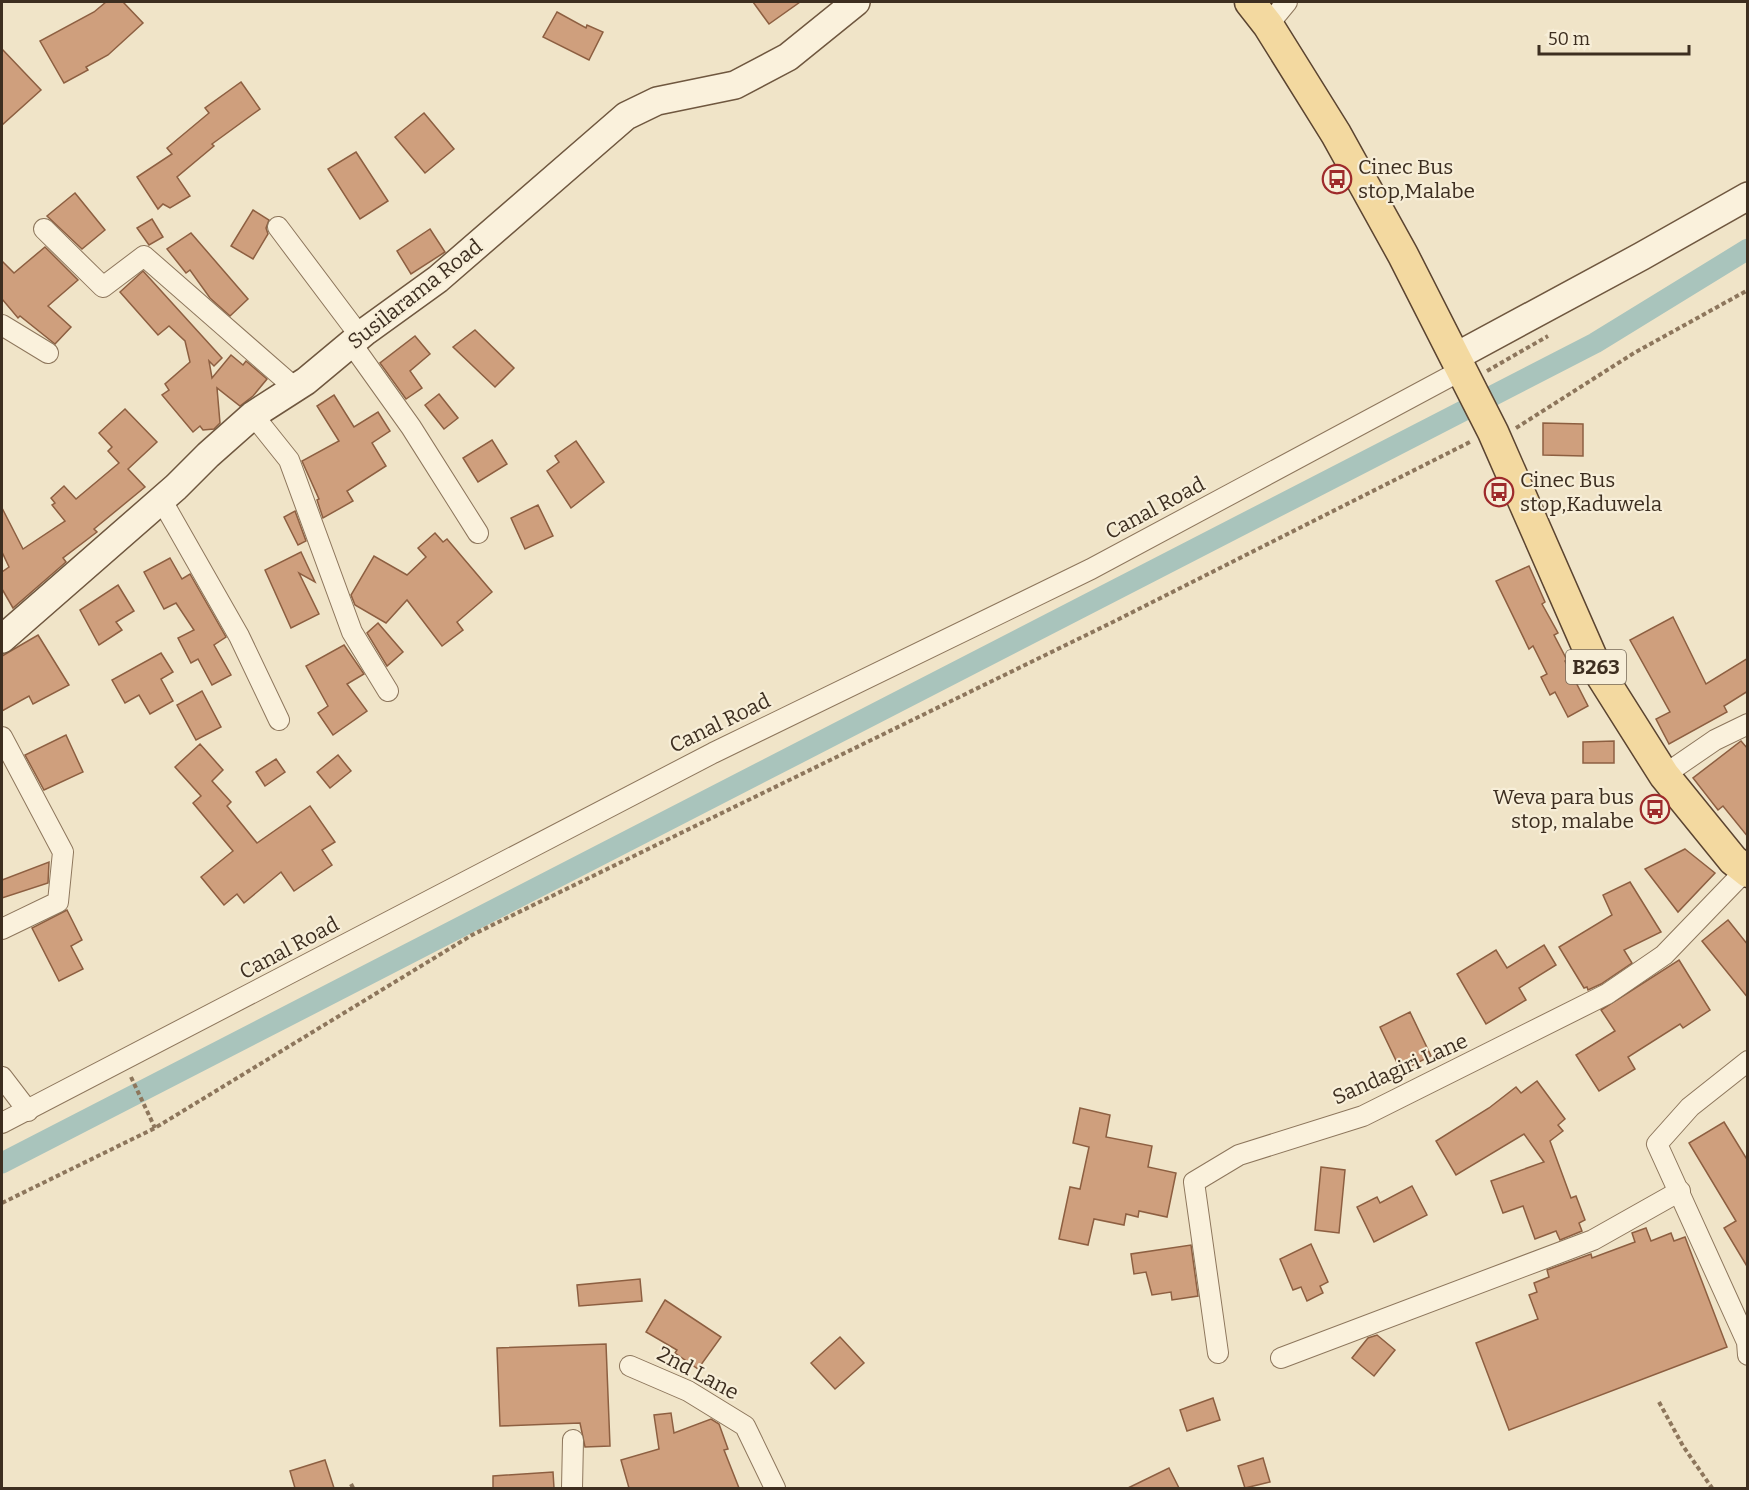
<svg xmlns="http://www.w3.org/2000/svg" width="1749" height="1490" viewBox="0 0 1749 1490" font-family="Bitter,serif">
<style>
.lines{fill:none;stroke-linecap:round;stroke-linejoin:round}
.canal{stroke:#a9c4bc;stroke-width:21}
.building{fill:#cf9f7d;stroke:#8d5f41;stroke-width:1.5}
.street-casing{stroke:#8d765c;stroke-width:22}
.secondary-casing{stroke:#6f573f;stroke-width:30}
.primary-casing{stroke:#5b4430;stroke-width:33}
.path{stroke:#8d765c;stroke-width:4;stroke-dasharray:4.5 3;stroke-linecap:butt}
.street{stroke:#faf1dc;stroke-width:20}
.secondary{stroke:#faf1dc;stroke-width:27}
.primary{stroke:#f3d9a0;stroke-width:30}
.labels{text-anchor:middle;stroke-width:4.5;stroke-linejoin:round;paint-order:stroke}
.shield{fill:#f7eed8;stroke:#756857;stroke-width:1.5}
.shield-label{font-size:20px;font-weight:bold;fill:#3d2e20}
.poi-label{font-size:21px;fill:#3d2e20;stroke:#f7eed8;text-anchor:start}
.street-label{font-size:21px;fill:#3d2e20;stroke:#f7eed8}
</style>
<rect width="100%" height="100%" fill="#f0e4c8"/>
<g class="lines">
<path class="canal" d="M2,1163L1595,343L1748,249"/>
</g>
<g class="building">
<path d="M106,2H123L143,23L108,55L86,67L88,70L64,83L40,41L94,12Z"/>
<path d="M753,2H800L769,24Z"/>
<path d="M557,12L586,28L587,25L603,32L589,60L543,37Z"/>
<path d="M2,49L41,90L2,125Z"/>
<path d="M241,82L260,109L212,144L214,146L177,177L190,196L170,208L163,204L158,209L137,177L172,154L167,148L209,113L205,108Z"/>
<path d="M424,113L454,149L425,173L395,137Z"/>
<path d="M356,152L388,201L360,219L328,169Z"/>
<path d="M75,193L105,230L82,249L47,216Z"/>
<path d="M253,210L269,220L266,228L268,234L253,259L231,246Z"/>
<path d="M152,219L163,237L149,245L137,228Z"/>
<path d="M430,229L445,252L411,274L397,251Z"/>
<path d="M191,233L248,299L230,316L210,298L190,270L186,273L167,249Z"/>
<path d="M45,247L78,280L48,306L71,327L55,344L20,316L18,318L2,299V261L14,273Z"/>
<path d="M143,271L222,358L214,366L209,361L212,378L231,355L243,365L246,361L267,379L253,396L240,406L217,388L220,423L214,429L203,430L200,426L193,432L162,395L169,390L165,384L190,362L185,341L169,326L158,335L120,292Z"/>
<path d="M475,330L514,368L495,387L453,347Z"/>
<path d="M415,336L430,354L410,371L422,388L406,399L380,363Z"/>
<path d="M439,394L458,418L444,429L425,405Z"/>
<path d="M334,395L354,427L378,412L390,431L372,443L386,466L347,491L353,501L323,518L317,500L319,499L302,461L339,441L317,406Z"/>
<path d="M125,409L157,442L128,469L145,487L94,529L97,532L63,558L66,562L13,608L2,589V572L9,567L2,552V508L23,549L65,521L52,505L55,503L51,498L64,486L76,499L119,463L108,451L112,447L99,433Z"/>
<path d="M1543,423L1583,424V456L1543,455Z"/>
<path d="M492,440L507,464L478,482L463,458Z"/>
<path d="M576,441L604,482L571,508L547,471L559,462L555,456Z"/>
<path d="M538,505L553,536L525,549L511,518Z"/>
<path d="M295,511L306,541L298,545L284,517Z"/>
<path d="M435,533L443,542L447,539L492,592L457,622L463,630L442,646L407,600L386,623L355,605L351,595L374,556L407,575L426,557L418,548Z"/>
<path d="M301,552L315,582L299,573L319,614L291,628L265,570Z"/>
<path d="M170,558L182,579L190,574L226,637L214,645L231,675L212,685L198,659L191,663L178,638L194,630L176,603L164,609L144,572Z"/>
<path d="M1529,566L1545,602L1542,604L1558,633L1554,635L1567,660L1565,661L1588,706L1568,717L1555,692L1550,695L1541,677L1547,674L1533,646L1529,649L1496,581Z"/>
<path d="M118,585L134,611L116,622L122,630L99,645L80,610Z"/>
<path d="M1673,617L1706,684L1748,658V691L1724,706L1727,712L1669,744L1656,719L1670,712L1630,640Z"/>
<path d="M378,623L403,652L387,666L367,633Z"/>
<path d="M38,635L69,685L33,704L29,696L2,711V656Z"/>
<path d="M344,645L364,674L347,684L367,711L333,735L318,713L328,706L306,666Z"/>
<path d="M161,653L173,672L161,679L173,701L150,714L139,695L125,703L112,680Z"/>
<path d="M202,691L221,727L196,740L177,705Z"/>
<path d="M66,735L83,772L44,790L25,755Z"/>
<path d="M1614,741V763H1583V742Z"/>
<path d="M1741,741L1748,749V837L1723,806L1718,810L1693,778Z"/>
<path d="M200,744L223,770L212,781L231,802L227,806L257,843L310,806L335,842L322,850L332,865L294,891L281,872L244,903L237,894L224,905L201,877L233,851L193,803L201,796L175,767Z"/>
<path d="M338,755L351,771L330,788L317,772Z"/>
<path d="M276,759L285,772L265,786L256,772Z"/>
<path d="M1685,849L1715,873L1678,912L1645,869Z"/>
<path d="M49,862L48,883L2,898V880Z"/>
<path d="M1630,882L1661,932L1624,950L1632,963L1601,984L1588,990L1587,987L1584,988L1559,947L1612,915L1603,895Z"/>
<path d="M67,910L82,940L71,946L83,969L59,981L32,928Z"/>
<path d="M1728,920L1748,945V998L1702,941Z"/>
<path d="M1544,945L1556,965L1519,988L1526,1000L1486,1024L1457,974L1496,950L1507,968Z"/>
<path d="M1679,960L1710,1010L1683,1028L1680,1024L1628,1057L1635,1069L1599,1091L1576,1055L1615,1031L1601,1010Z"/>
<path d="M1410,1012L1431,1056L1401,1071L1380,1027Z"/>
<path d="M1537,1081L1565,1119L1558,1125L1563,1131L1550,1141L1571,1198L1576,1196L1585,1220L1579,1223L1582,1231L1560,1240L1556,1231L1535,1239L1523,1206L1503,1213L1491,1181L1544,1162L1524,1134L1456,1175L1436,1141L1489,1108L1516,1087L1521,1093Z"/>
<path d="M1080,1108L1110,1115L1106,1137L1152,1146L1148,1167L1176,1173L1167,1217L1139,1211L1138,1217L1126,1214L1124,1225L1094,1219L1088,1245L1059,1239L1070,1187L1080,1189L1089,1147L1073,1143Z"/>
<path d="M1724,1122L1748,1161V1268L1724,1228L1736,1221L1689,1143Z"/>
<path d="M1321,1167L1345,1170L1339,1233L1315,1230Z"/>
<path d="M1412,1186L1427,1215L1374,1242L1357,1207L1377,1197L1380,1203Z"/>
<path d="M1646,1228L1651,1241L1671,1233L1674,1241L1685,1237L1727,1347L1509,1430L1476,1343L1538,1319L1529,1295L1537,1292L1534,1283L1549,1277L1547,1270L1591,1254L1592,1258L1635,1242L1632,1233Z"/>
<path d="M1311,1244L1328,1282L1320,1286L1323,1293L1307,1301L1301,1287L1293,1290L1280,1259Z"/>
<path d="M1191,1245L1198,1296L1172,1300L1171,1292L1152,1295L1146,1272L1134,1274L1131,1254Z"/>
<path d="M640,1279L642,1301L579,1306L577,1285Z"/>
<path d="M665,1300L721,1337L698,1369L675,1353L677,1350L646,1332Z"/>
<path d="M1377,1335L1395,1350L1374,1376L1352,1358L1368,1338Z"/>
<path d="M840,1337L864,1363L835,1389L811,1363Z"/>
<path d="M606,1344L610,1446L585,1447L580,1423L500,1426L497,1348Z"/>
<path d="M1213,1398L1220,1420L1187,1431L1180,1410Z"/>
<path d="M671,1413L674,1433L711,1419L719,1424L728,1449L724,1450L739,1488H629L621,1460L659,1449L654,1415Z"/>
<path d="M1263,1458L1270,1482L1245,1488L1238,1466Z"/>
<path d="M325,1460L334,1488H295L290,1471Z"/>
<path d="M1169,1468L1179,1488H1128Z"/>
<path d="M553,1472L554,1488H493V1476Z"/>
</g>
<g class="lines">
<g class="street-casing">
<g id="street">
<path d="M1268,25L1287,2"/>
<path d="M278,227L360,336"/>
<path d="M44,229L103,287L144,256L295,388"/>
<path d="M2,325L48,353"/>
<path d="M351,343L411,427L478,533"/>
<path d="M253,415L289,460L352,632L388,691"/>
<path d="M161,499L239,636L279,720"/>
<path d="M2,737L63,852L58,902L2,929"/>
<path d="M1664,775L1715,740L1748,724"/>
<path d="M1748,1061L1690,1107L1657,1144L1747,1342L1748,1355"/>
<path d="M2,1077L28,1111"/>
<path d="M2,1123L713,753L1091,569L1462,370"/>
<path d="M1218,1353L1194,1182L1239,1155L1363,1116L1607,994L1664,955L1746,870"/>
<path d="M1281,1358L1593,1240L1680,1191"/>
<path d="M630,1366L688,1391L745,1426L775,1488"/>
<path d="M572,1488L573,1440"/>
</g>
</g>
<g class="secondary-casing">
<g id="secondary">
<path d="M1455,357L1642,256L1748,196"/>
<path d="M2,639L176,487L208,455L253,415L306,381L366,331L438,279L626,116L657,101L735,85L788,57L856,2"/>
</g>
</g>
<g class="primary-casing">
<path id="primary" d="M1250,2L1268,25L1336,134L1403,255L1493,432L1597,669L1664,775L1733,860L1748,872"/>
</g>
<g class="path">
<path d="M1487,371L1548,336"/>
<path d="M1516,428L1634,353L1748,290"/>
<path d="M131,1077L155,1128"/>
<path d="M2,1203L155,1128L472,935L1113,622L1470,442"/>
<path d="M1659,1402L1683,1446L1712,1488"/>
<path d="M351,1484L353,1488"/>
</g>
<use href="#street" class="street"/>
<use href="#secondary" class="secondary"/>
<use href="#primary" class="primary"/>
</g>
<defs>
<g id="bus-ring" transform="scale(1.5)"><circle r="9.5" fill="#f7eed8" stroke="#9e2a2b" stroke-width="1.5"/><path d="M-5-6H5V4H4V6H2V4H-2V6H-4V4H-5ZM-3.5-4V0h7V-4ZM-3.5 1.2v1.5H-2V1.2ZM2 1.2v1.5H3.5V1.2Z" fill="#9e2a2b"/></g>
</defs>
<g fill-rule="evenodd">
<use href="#bus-ring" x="1337" y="179"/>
<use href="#bus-ring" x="1499" y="492"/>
<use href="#bus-ring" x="1655" y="809"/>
</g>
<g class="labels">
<rect class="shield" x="1566" y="650" width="60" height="34" rx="4.5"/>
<g class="shield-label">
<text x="1596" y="674">B263</text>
</g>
<g class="poi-label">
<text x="1358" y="174">Cinec Bus<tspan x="1358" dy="24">stop,Malabe</tspan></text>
<text x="1520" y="487">Cinec Bus<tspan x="1520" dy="24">stop,Kaduwela</tspan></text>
<text x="1634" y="804" text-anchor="end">Weva para bus<tspan x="1634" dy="24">stop, malabe</tspan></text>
</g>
<g class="street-label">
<text transform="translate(415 294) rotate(-38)" y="7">Susilarama Road</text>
<text transform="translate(1155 508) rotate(-28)" y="7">Canal Road</text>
<text transform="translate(720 723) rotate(-26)" y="7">Canal Road</text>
<text transform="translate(289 948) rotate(-28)" y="7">Canal Road</text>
<text transform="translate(1400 1069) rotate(-24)" y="7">Sandagiri Lane</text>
<text transform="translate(698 1373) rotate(28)" y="7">2nd Lane</text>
</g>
</g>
<rect width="1749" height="1490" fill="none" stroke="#3d2e20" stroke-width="6"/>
<path d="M1539 45v9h150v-9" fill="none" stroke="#3d2e20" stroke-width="3"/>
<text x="1548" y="45" font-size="18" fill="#3d2e20" stroke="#f7eed8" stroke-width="4.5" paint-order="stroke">50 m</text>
</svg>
